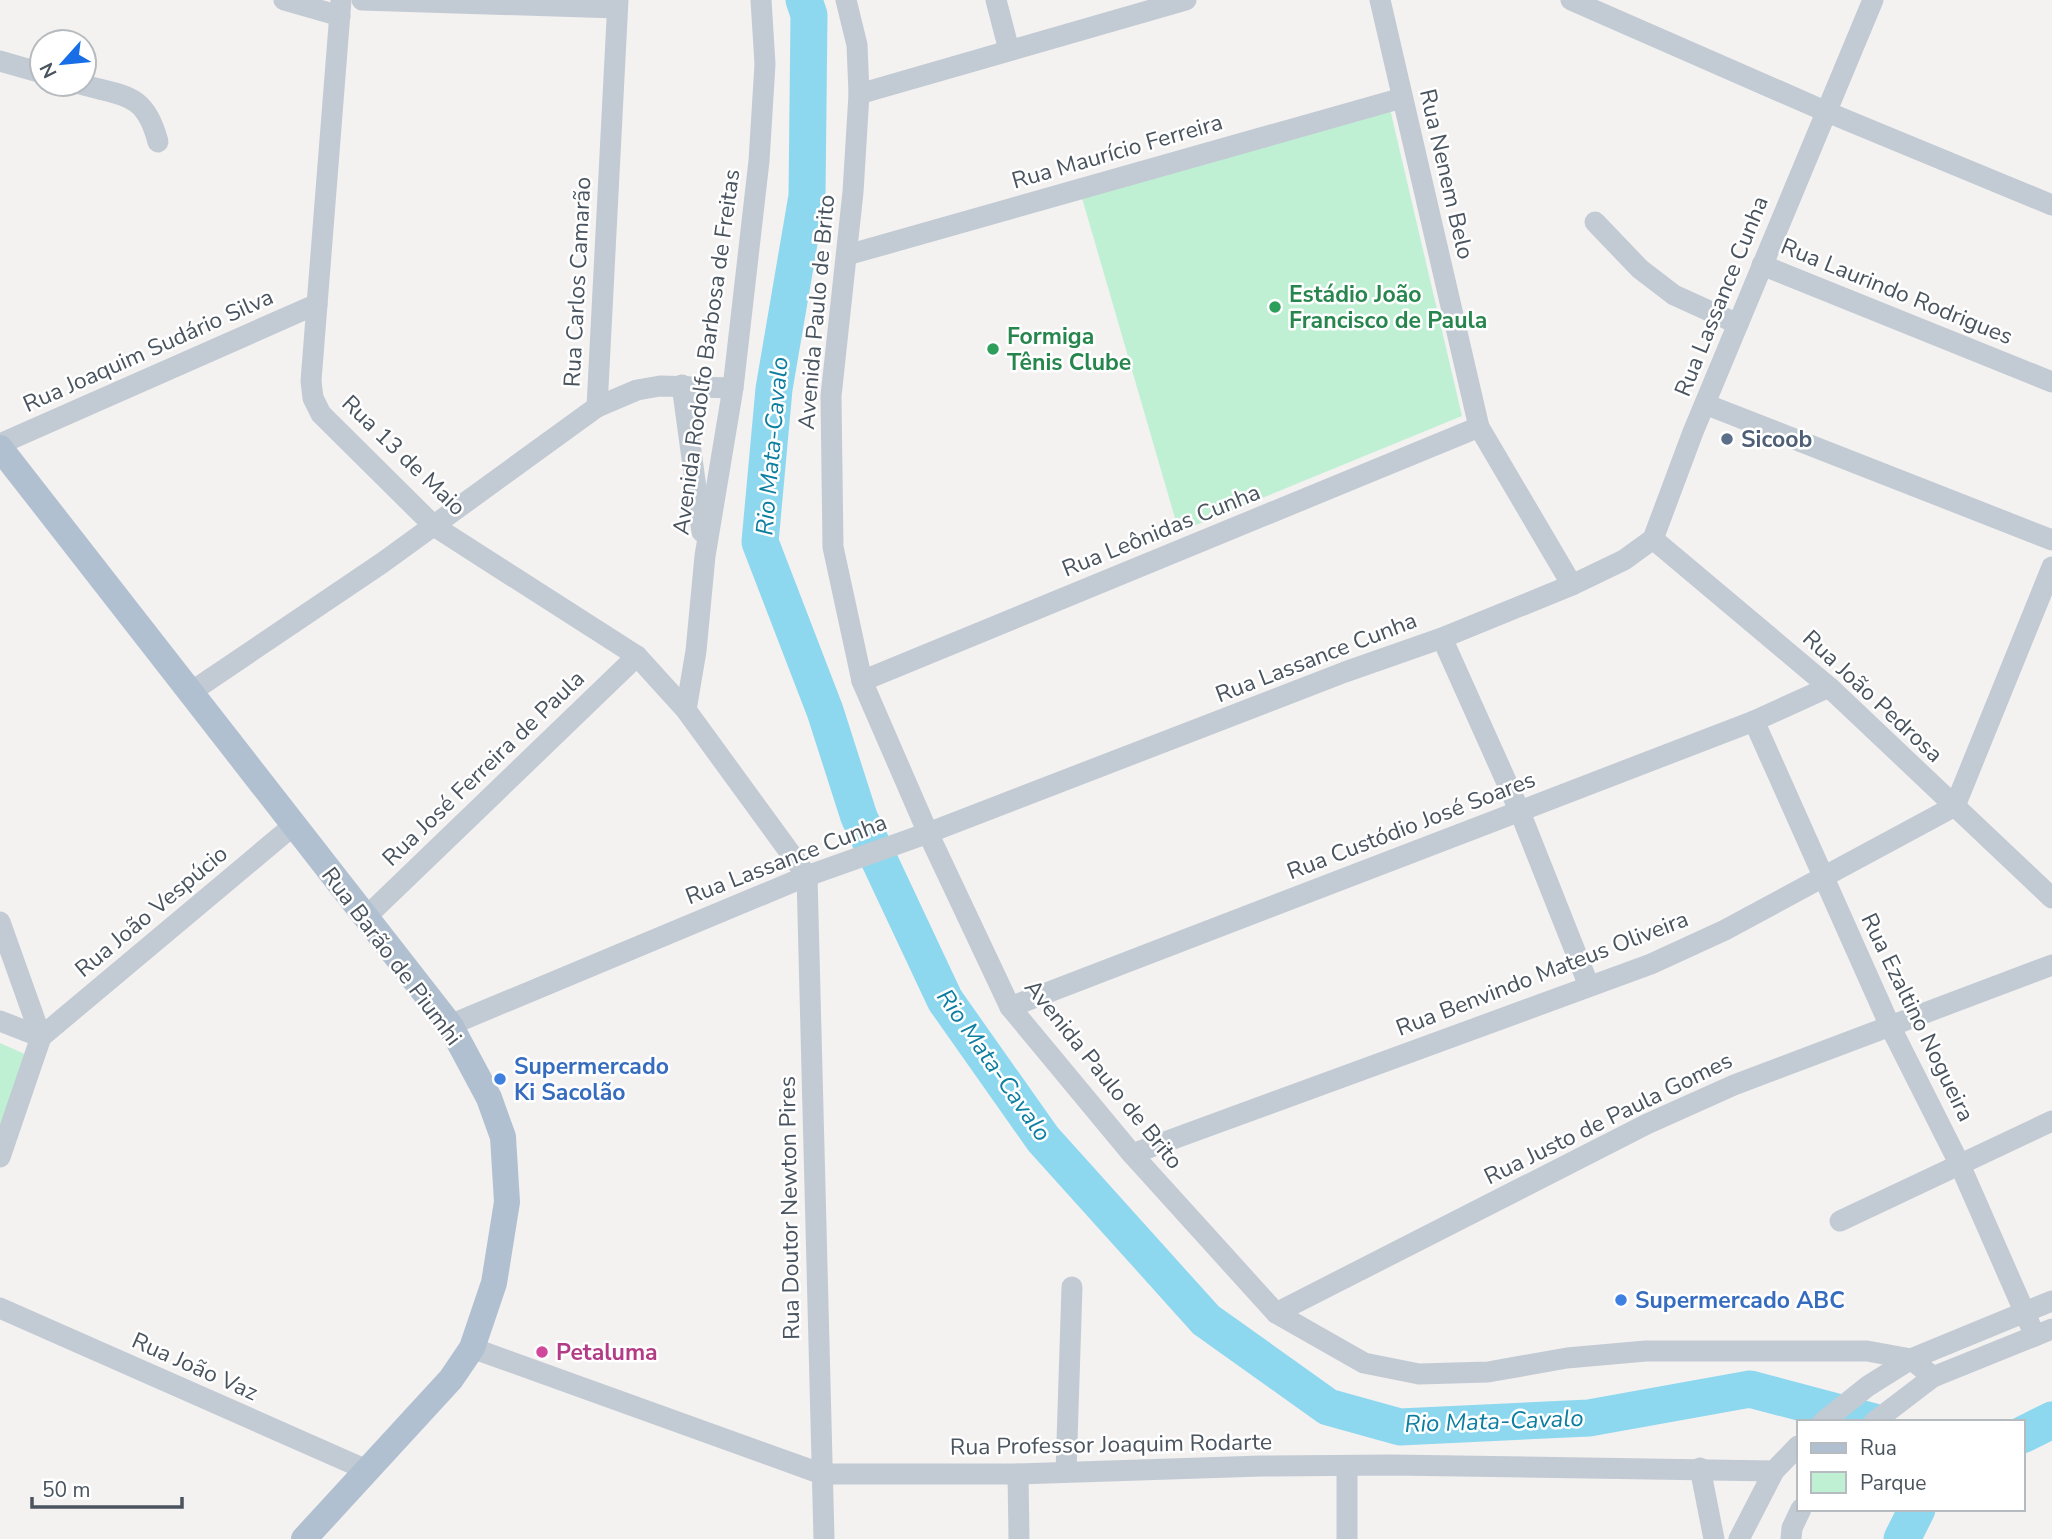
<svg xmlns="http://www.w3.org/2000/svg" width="2052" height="1539" viewBox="0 0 2052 1539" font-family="'Nunito Sans',sans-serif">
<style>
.green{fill:#c0f0d4}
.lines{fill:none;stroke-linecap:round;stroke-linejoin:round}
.river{stroke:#8dd8ee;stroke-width:37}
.minor{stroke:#c2cbd3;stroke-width:21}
.major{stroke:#b1c0d0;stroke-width:26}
.leisure-dot{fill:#2e9e5b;stroke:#fff;stroke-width:2.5}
.service-dot{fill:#5c6f8a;stroke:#fff;stroke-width:2.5}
.shop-dot{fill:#3f7fe0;stroke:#fff;stroke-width:2.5}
.hotel-dot{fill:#d1479c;stroke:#fff;stroke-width:2.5}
.labels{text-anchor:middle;stroke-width:5;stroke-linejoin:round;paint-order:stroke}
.street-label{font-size:23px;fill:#49545f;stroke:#fff}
.leisure-label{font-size:23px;font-weight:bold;fill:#27864d;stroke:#fff;text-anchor:start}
.service-label{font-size:23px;font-weight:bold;fill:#4e5e75;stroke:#fff;text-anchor:start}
.shop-label{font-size:23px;font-weight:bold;fill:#366cbe;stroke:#fff;text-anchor:start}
.hotel-label{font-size:23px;font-weight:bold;fill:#b23c85;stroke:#fff;text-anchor:start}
.water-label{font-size:24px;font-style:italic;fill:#0c7ea0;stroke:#fff}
</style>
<rect width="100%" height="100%" fill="#f4f1f1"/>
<g class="green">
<path d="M1390,109L1462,416L1179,532L1082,198Z"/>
<path d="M0,1043L27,1055L0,1129Z"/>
</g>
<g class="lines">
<g class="river">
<path d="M804,0L809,15L807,196L774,389L760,542L825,711L859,817L945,1000L1043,1139L1206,1320L1328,1407L1400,1427L1589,1418L1750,1389L1874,1422"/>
<path d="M2022,1435L2052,1420"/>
<path d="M1902,1539L1917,1509"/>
</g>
<g class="minor">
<path d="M284,0L340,16"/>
<path d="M341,0L311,381L313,398L321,414L434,526L637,656L686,710L807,876"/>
<path d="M362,0L617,8"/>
<path d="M846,0L857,45L859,94L853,192L831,396L833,547L862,681L928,833L1010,1007L1132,1154L1276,1313L1364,1363L1419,1374L1488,1372L1567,1358L1646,1351H1867L1911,1359L1933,1377"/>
<path d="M996,0L1009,50"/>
<path d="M1380,0L1479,427L1572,585"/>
<path d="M1571,0L1827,112L2052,205"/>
<path d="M0,61L42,73"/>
<path d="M80,84C125,97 145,92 158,142"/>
<path d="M859,94L1186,0"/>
<path d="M1595,222L1640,269L1674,295L1738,324"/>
<path d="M847,255L1402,98"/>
<path d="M1762,265L2052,382"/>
<path d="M682,385L702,532"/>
<path d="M1705,404L2052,540"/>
<path d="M597,407L637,390L660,386L733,388"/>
<path d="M0,444L317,304"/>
<path d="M1653,539L1829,687L2052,898"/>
<path d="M1442,638L1520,812L1589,986"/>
<path d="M862,681L1479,427"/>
<path d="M191,692L382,563L597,407L618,0"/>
<path d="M686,710L696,651L705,556L733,388L759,161L765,64L761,0"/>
<path d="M1754,721L1890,1026L1960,1165L2035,1336"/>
<path d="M807,876L824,1539"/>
<path d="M366,917L637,656"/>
<path d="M0,922L41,1037"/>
<path d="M1010,1007L1754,721L1829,687"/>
<path d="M0,1021L41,1037"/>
<path d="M450,1025L807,876L928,833L1345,672L1442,638L1572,585L1624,560L1653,539L1693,432L1873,0"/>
<path d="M41,1037L294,825"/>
<path d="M1132,1154L1651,964L1725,930L1955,806L2052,567"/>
<path d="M0,1157L41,1037"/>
<path d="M1840,1221L2052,1121"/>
<path d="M0,1308L369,1471"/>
<path d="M1276,1313L1647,1124L1734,1085L2052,965"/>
<path d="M472,1348L822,1474H1018L1261,1466L1392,1465L1774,1471"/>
<path d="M1823,1422L1868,1386L1911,1359L2052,1301"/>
<path d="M1874,1422L1933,1377L2052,1329"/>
<path d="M1700,1468L1714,1539"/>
<path d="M1066,1472L1072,1287"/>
<path d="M1018,1474L1019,1539"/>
<path d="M1347,1539V1466"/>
<path d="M1739,1539L1774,1471L1798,1446"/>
<path d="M1791,1539L1792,1528L1801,1509"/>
</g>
<path class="major" d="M0,448L450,1025L489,1098L503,1137L507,1202L494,1283L472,1348L451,1379L304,1539"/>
</g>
<g class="leisure-dot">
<circle cx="1275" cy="307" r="7"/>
<circle cx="993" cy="349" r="7"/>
</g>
<circle class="service-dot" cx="1727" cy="439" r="7"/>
<g class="shop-dot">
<circle cx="500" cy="1079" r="7"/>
<circle cx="1621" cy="1300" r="7"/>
</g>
<circle class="hotel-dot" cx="542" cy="1352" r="7"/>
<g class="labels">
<g class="street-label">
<text transform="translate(1117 151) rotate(-16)" y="8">Rua Maurício Ferreira</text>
<text transform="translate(1447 174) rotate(77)" y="8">Rua Nenem Belo</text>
<text transform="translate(577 282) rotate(-87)" y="8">Rua Carlos Camarão</text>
<text transform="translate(1897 291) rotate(22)" y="8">Rua Laurindo Rodrigues</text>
<text transform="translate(1721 296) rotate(-68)" y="8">Rua Lassance Cunha</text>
<text transform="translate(816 312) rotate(-85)" y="8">Avenida Paulo de Brito</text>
<text transform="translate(148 350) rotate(-24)" y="8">Rua Joaquim Sudário Silva</text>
<text transform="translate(706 352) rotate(-82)" y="8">Avenida Rodolfo Barbosa de Freitas</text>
<text transform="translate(404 455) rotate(44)" y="8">Rua 13 de Maio</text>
<text transform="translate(1161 530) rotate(-22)" y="8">Rua Leônidas Cunha</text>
<text transform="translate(1316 657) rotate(-21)" y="8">Rua Lassance Cunha</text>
<text transform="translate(1873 696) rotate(43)" y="8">Rua João Pedrosa</text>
<text transform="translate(483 768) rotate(-44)" y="8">Rua José Ferreira de Paula</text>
<text transform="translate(1411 825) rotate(-21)" y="8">Rua Custódio José Soares</text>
<text transform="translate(786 859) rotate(-21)" y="8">Rua Lassance Cunha</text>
<text transform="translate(151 911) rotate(-40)" y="8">Rua João Vespúcio</text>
<text transform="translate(392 956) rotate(53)" y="8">Rua Barão de Piumhi</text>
<text transform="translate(1542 973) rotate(-21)" y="8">Rua Benvindo Mateus Oliveira</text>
<text transform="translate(1918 1017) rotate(64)" y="8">Rua Ezaltino Nogueira</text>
<text transform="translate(1104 1074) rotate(51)" y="8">Avenida Paulo de Brito</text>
<text transform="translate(1608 1118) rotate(-26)" y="8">Rua Justo de Paula Gomes</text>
<text transform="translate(789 1208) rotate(-91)" y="8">Rua Doutor Newton Pires</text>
<text transform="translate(195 1366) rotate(24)" y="8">Rua João Vaz</text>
<text transform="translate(1111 1444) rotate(-1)" y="8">Rua Professor Joaquim Rodarte</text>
</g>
<g class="leisure-label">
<text x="1289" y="302">Estádio João<tspan x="1289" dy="26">Francisco de Paula</tspan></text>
<text x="1007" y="344">Formiga<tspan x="1007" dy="26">Tênis Clube</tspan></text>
</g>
<g class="service-label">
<text x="1741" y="447">Sicoob</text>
</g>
<g class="shop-label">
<text x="514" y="1074">Supermercado<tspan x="514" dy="26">Ki Sacolão</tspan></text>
<text x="1635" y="1308">Supermercado ABC</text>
</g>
<g class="hotel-label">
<text x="556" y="1360">Petaluma</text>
</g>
<g class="water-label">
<text transform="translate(772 446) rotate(-85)" y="8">Rio Mata-Cavalo</text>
<text transform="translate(994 1065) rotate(55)" y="8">Rio Mata-Cavalo</text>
<text transform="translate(1494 1421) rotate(-2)" y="8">Rio Mata-Cavalo</text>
</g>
</g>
<rect x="1797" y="1420" width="228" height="91" fill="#ffffff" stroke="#b6bbbf" stroke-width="2"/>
<rect x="1811" y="1443" width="35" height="10" fill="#b1c0d0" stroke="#b6bbbf" stroke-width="2"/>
<text x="1860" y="1455" font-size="21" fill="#49545f">Rua</text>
<rect x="1811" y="1472" width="35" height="21" fill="#c0f0d4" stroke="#b6bbbf" stroke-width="2"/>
<text x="1860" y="1490" font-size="21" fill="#49545f">Parque</text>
<g transform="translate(63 63) rotate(243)"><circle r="33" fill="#ffffff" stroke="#b6bbbf" stroke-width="2"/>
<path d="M0-5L12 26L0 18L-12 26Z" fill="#176ee7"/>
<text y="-10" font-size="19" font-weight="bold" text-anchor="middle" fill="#49545f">N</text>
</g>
<path d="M32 1497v10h150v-10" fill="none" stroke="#49545f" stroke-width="3.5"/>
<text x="42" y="1497" font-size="21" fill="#49545f" stroke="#ffffff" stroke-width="5" paint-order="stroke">50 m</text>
</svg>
